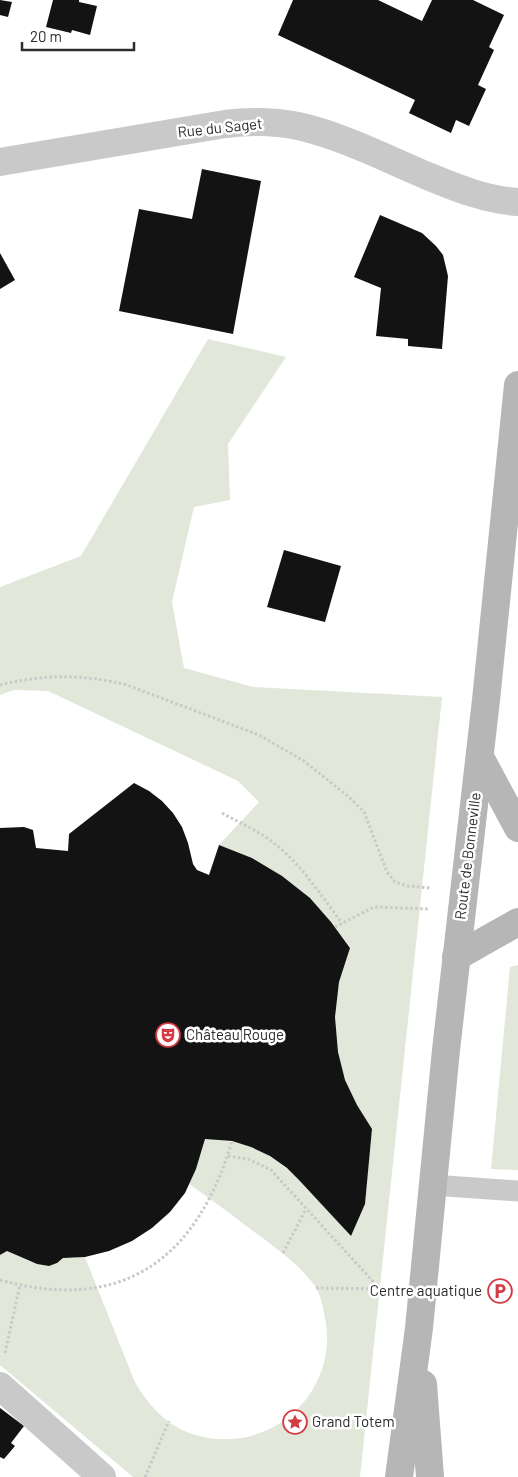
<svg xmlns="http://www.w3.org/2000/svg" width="518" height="1477" viewBox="0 0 518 1477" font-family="Barlow,sans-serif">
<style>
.green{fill:#e1e8da}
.building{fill:#131313}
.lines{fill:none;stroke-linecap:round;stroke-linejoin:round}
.path{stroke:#c9c9c9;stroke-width:3;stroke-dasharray:2.5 2.5;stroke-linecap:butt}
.lane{stroke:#c9c9c9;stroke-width:21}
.street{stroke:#c9c9c9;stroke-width:28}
.secondary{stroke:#b6b6b6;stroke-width:28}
.labels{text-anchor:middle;stroke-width:5;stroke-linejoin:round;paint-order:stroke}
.street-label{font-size:15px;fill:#2c2c2c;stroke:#fff}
.poi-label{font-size:15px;fill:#2c2c2c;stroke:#fff;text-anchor:start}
</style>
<rect width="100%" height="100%" fill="#fff"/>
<g class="green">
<path d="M208,339L286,357L228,444L230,500L194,507L172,602L184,668L253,687L442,697L360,1477H133L0,1365V1255L7,1251C26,1259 46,1274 63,1258L85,1257L134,1380C145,1401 164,1423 187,1432C234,1451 289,1432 314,1387C326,1366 330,1343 325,1318C323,1308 321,1295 315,1286C298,1263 276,1248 253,1231C232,1215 211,1199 189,1184L196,1169L205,1139C221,1140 236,1141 251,1147C291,1162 322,1205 351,1236L365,1204L372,1129L357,1105L345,1080L338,1052L335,1017L339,982L350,947L331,922L310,898L252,858L219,845L259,802L238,781L48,691L14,690L0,695V587L81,556Z"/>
<path d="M518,965V1170L491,1169L510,967Z"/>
</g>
<g class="building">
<path d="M0,0L12,2L8,17L0,15Z"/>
<path d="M53,0H79V2L97,6L90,35L72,30L71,33L46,27Z"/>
<path d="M293,0H378L422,21L432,0H473L504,15L489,47L494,50L478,85L486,89L469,126L456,120L451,133L409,113L415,100L278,35Z"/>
<path d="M202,169L261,181L233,334L119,311L139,209L192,219Z"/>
<path d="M380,215L422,233L436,246L443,255L448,276L442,349L408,346V339L376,336L381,288L354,277Z"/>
<path d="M0,253L15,280L0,289Z"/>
<path d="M284,550L341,566L325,622L267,607Z"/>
<path d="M134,783L149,791L162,801L173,813L182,827L188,843L193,864L197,870L209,875L219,845L252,858L282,876L310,898L331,922L350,948L339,982L335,1017L338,1052L345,1080L357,1105L372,1129L365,1204L351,1236L299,1180L287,1168L270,1156L251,1147L232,1141L205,1139L196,1169L185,1193L170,1212L152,1228L132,1241L109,1251L85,1257L63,1258L57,1263L49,1266L37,1264L7,1251L0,1255V828L24,827L33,830L36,848L68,851L69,834Z"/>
<path d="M0,1408L24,1426L11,1443L15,1446L4,1459L0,1457Z"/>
</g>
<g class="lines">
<g class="path">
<path d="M0,685C45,674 83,674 127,685L259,735L304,761L349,797L364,812L387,872L395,882L408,886L431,888"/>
<path d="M222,813C240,823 259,831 275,844C302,865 322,897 342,923"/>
<path d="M335,927L374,907L429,909"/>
<path d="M228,1156L248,1159L271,1170L380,1289"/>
<path d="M283,1253L306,1209"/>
<path d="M0,1280C123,1314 197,1259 232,1141"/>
<path d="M316,1288L389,1289"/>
<path d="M5,1353L20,1285"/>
<path d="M145,1477L169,1421"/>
</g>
<path class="lane" d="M432,1185L518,1191"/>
<g class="street">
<path d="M0,162L225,124C249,121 274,121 298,126C343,136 387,159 430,177C459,189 487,200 518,202"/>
<path d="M0,1386L102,1477"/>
</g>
<g class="secondary">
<path d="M480,757L518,828"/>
<path d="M456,957L518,922"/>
<path d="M423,1384L430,1477"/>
<path d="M399,1477L419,1328L446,1050L486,700L518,385"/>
</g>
</g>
<defs>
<g id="theatre-ring" transform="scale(1.25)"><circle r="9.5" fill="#fff" stroke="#d43c44" stroke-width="1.5"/><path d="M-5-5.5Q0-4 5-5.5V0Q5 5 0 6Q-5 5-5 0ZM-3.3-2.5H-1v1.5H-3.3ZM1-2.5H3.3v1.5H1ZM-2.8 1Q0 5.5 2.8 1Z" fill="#d43c44"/></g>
<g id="parking-ring" transform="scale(1.25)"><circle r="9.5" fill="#fff" stroke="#d43c44" stroke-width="1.5"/><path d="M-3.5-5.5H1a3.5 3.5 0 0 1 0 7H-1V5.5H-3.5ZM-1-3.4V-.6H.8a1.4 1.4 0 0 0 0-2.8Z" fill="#d43c44"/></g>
<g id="sight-ring" transform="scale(1.25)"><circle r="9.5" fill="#fff" stroke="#d43c44" stroke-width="1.5"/><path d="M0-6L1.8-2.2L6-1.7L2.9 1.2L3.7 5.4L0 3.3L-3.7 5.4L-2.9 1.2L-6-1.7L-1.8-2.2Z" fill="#d43c44"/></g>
</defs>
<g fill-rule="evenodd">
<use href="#theatre-ring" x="168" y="1035"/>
<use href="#parking-ring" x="500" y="1291"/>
<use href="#sight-ring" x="295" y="1422"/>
</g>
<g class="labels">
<g class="street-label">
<text transform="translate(220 128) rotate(-6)" y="5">Rue du Saget</text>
<text transform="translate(468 856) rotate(-83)" y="5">Route de Bonneville</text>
</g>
<g class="poi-label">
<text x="186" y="1040">Château Rouge</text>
<text x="482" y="1296" text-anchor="end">Centre aquatique</text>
<text x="312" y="1427">Grand Totem</text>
</g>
</g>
<path d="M22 42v8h112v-8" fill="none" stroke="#2c2c2c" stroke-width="2.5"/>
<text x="30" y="42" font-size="15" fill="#2c2c2c" stroke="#ffffff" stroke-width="4" paint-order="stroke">20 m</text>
</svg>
